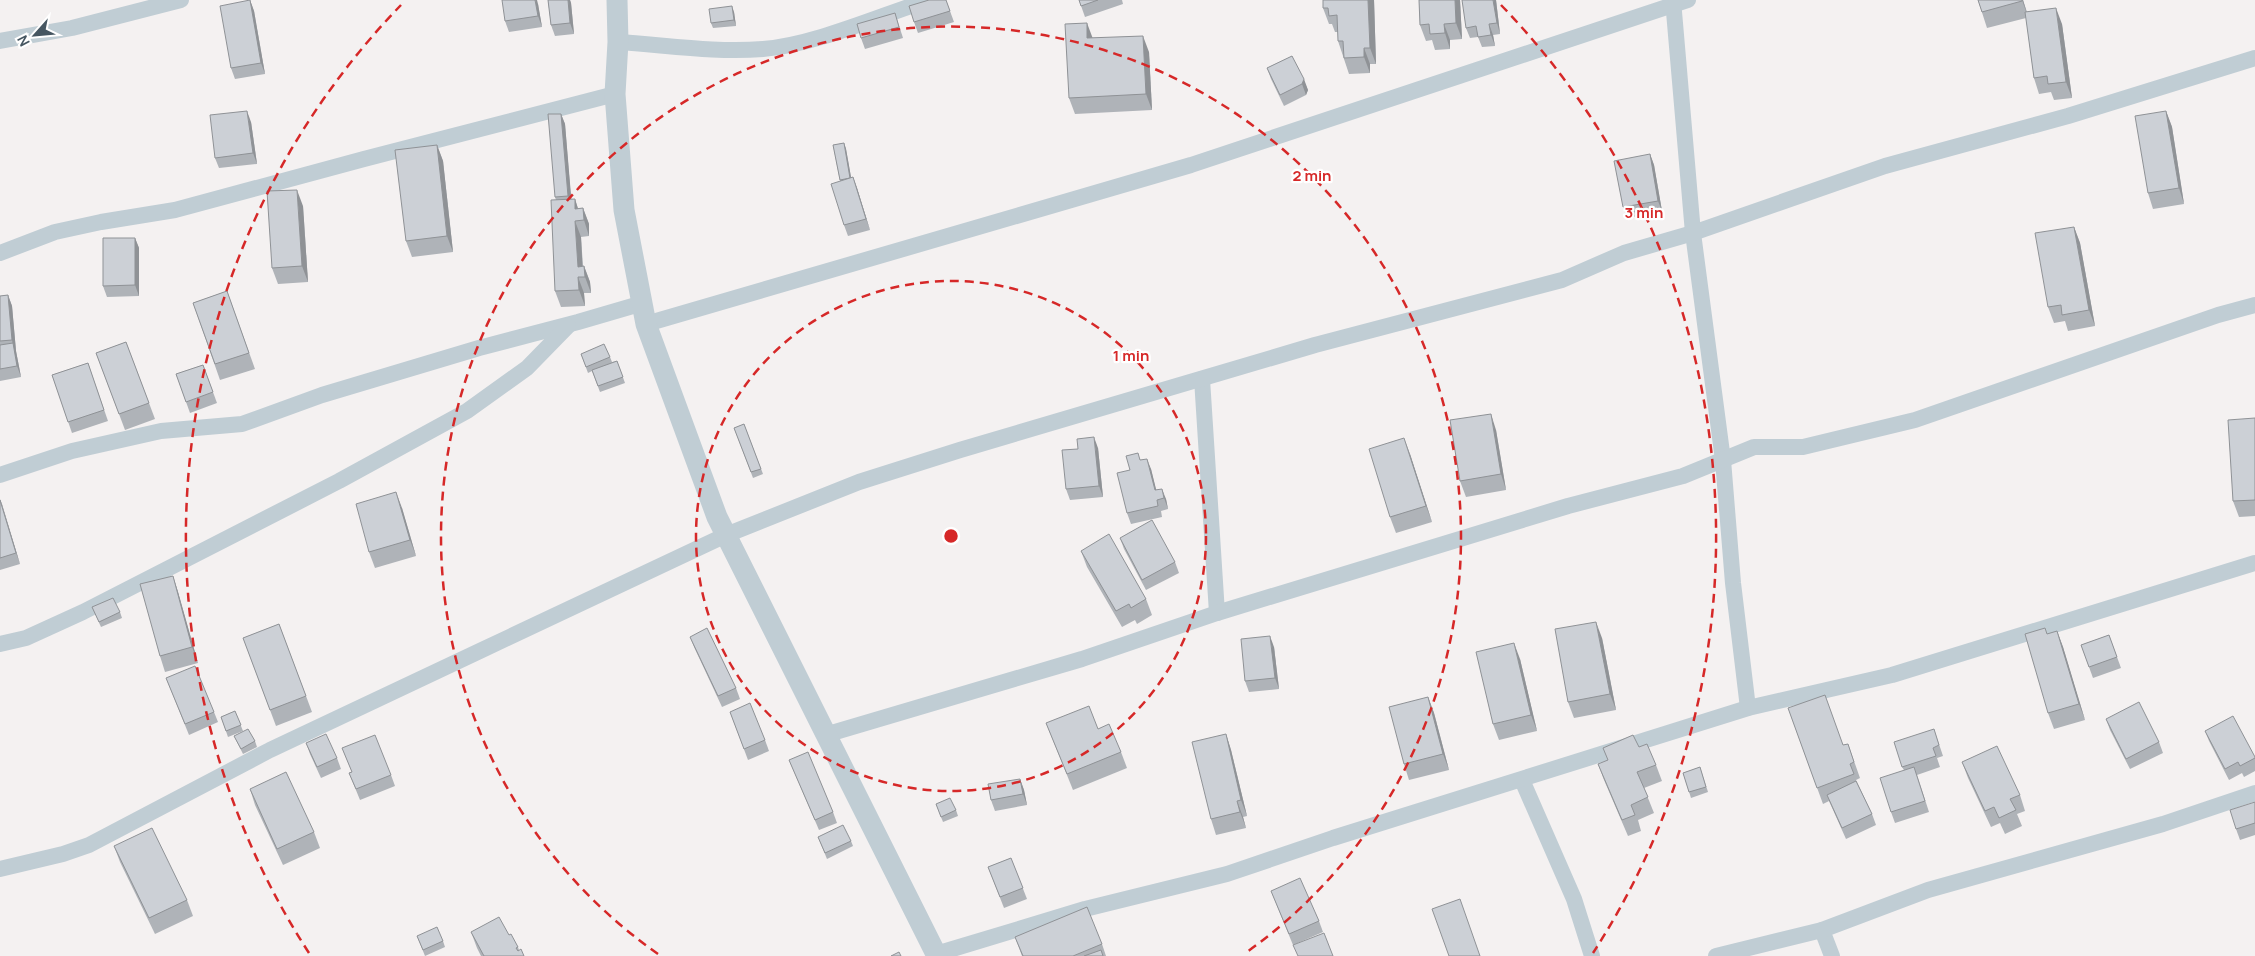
<svg xmlns="http://www.w3.org/2000/svg" width="2255" height="956" viewBox="0 0 2255 956" font-family="Manrope,sans-serif">
<style>
.lines{fill:none;stroke-linecap:round;stroke-linejoin:round}
.minor{stroke:#c0cdd4;stroke-width:16}
.tertiary{stroke:#c0cdd4;stroke-width:21}
.wall{fill:#afb3b8}
.shaded-wall{fill:#8f9296}
.building{fill:#ccd0d6;stroke:#8f9296}
.ring{fill:none;stroke:#d62828;stroke-width:2.5;stroke-dasharray:9 6}
.centre{fill:#d62828;stroke:#fff;stroke-width:2.5}
.ring-label{font-size:15px;text-anchor:middle;font-weight:bold;fill:#d62828;stroke:#fff;stroke-width:4.5;stroke-linejoin:round;paint-order:stroke}
</style>
<rect width="100%" height="100%" fill="#f4f1f1"/>
<g class="lines">
<g class="minor">
<path d="M1673,0L1693,233L1723,460L1733,583L1748,708"/>
<path d="M0,41L72,28L181,0"/>
<path d="M618,42C666,45 716,53 763,49C814,45 879,16 929,0"/>
<path d="M0,253L55,232L101,222L175,210L364,159L615,94"/>
<path d="M646,324L1191,165L1688,0"/>
<path d="M1202,379L1217,613"/>
<path d="M0,475L72,451L161,431L242,424L322,395L479,348L578,322L643,303"/>
<path d="M0,644L26,638L83,612L339,481L467,411L527,368L568,326"/>
<path d="M825,735L1082,659L1217,613L1568,506L1683,476L1754,447H1803L1915,420L2218,315L2255,305"/>
<path d="M1522,780L1574,899L1592,956"/>
<path d="M0,869L63,854L89,845L270,750L484,649L726,535L859,482L960,450L1315,345L1562,280L1624,253L1693,233L1885,166L2068,116L2255,58"/>
<path d="M1822,930L1832,956"/>
<path d="M936,954L1085,909L1227,874L1333,838L1748,708L1892,675L2255,563"/>
<path d="M1716,956L1822,930L1928,890L2163,824L2255,793"/>
</g>
<path class="tertiary" d="M617,0L618,42L615,94L624,210L646,324L717,517L937,956"/>
</g>
<g class="wall">
<path d="M250,0L254,11L265,74L235,79L231,68Z"/>
<path d="M548,0H570L571,3L574,34L555,36L551,25Z"/>
<path d="M946,0L954,22L918,33L914,22Z"/>
<path d="M1079,0H1122L1123,4L1085,17Z"/>
<path d="M1374,0L1376,64H1370V73L1349,74L1338,41V32H1335L1332,24H1329L1323,8Z"/>
<path d="M1419,0H1460L1462,39L1450,40V49L1435,50L1432,40L1426,41L1420,25Z"/>
<path d="M1496,0L1500,34L1493,35L1495,46L1482,47L1478,37L1470,38L1466,28Z"/>
<path d="M1978,0H2023L2027,12L2062,24L2072,98L2054,100L2051,92L2039,94L2034,78L2026,18L1987,28Z"/>
<path d="M538,4L542,27L509,32L505,21Z"/>
<path d="M734,12L736,26L713,28L711,23Z"/>
<path d="M895,13L903,38L865,49L861,38Z"/>
<path d="M1092,38L1149,52L1152,110L1075,114L1069,98Z"/>
<path d="M1292,56L1308,90L1306,95L1284,106L1271,79L1267,68Z"/>
<path d="M2166,111L2172,127L2184,204L2153,209L2148,193Z"/>
<path d="M561,114L565,124L571,199H575L578,209L583,208L589,224V236L581,237L583,266H584L590,282L591,293H584L585,306L561,307L555,291L556,200L555,197Z"/>
<path d="M251,122L257,164L219,168L215,158Z"/>
<path d="M844,143L846,149L851,177H853L857,188L870,230L848,236L844,225L840,181L833,145Z"/>
<path d="M437,145L443,161L453,252L412,257L406,241Z"/>
<path d="M1650,154L1654,165L1662,211L1627,218L1623,207Z"/>
<path d="M303,206L308,282L278,284L272,268Z"/>
<path d="M2074,227L2080,243L2095,326L2068,331L2065,321L2054,323L2048,307Z"/>
<path d="M135,238L139,248V296L107,297L103,286Z"/>
<path d="M227,291L255,369L220,380L193,303Z"/>
<path d="M8,295L12,306L16,351L21,377L0,381V296Z"/>
<path d="M126,342L155,419L125,430L96,353Z"/>
<path d="M581,354L610,357L612,362L617,361L625,383L600,392L592,371L588,373Z"/>
<path d="M88,363L108,421L72,433L52,375Z"/>
<path d="M203,365L217,403L190,413L176,374Z"/>
<path d="M2255,418V516L2239,517L2233,501Z"/>
<path d="M744,424L763,474L753,478L734,428Z"/>
<path d="M1496,430L1506,490L1466,497L1460,481Z"/>
<path d="M1098,448L1103,497L1070,500L1066,489Z"/>
<path d="M1410,454L1432,522L1396,533L1390,517Z"/>
<path d="M1141,460L1151,469L1156,490L1166,499L1168,509L1161,511L1162,517L1131,524L1127,513L1130,470Z"/>
<path d="M0,499L20,564L0,570Z"/>
<path d="M402,508L416,556L375,568L369,552Z"/>
<path d="M1120,538L1175,562L1179,573L1146,590L1124,549Z"/>
<path d="M1081,551L1146,599L1152,615L1137,624L1135,620L1122,627L1087,567Z"/>
<path d="M173,576L178,592L198,663L165,672L160,656Z"/>
<path d="M92,607L120,612L122,618L101,627Z"/>
<path d="M279,624L312,712L276,726L243,638Z"/>
<path d="M2057,631L2063,647L2085,720L2054,729L2048,713L2047,634Z"/>
<path d="M2109,635L2121,668L2093,678L2081,645Z"/>
<path d="M690,637L736,688L740,699L722,707L694,647Z"/>
<path d="M1602,638L1616,710L1574,718L1568,702Z"/>
<path d="M1274,647L1279,689L1249,692L1245,681Z"/>
<path d="M1520,659L1537,731L1499,740L1493,724Z"/>
<path d="M166,678L214,712L218,722L189,735Z"/>
<path d="M1428,697L1434,713L1449,770L1409,780L1404,764Z"/>
<path d="M1788,708L1843,745L1848,744L1860,778L1856,780L1872,814L1876,825L1846,839L1829,801L1823,804Z"/>
<path d="M235,711L243,731L228,737L221,717Z"/>
<path d="M730,712L765,740L769,751L748,760Z"/>
<path d="M2106,719L2159,742L2163,753L2130,769L2110,730Z"/>
<path d="M1046,723L1098,729L1121,752L1127,768L1073,790Z"/>
<path d="M1934,729L1943,756L1937,758L1940,767L1917,775L1929,812L1895,823L1891,812L1904,770L1902,767Z"/>
<path d="M2205,731L2255,757V771L2244,777L2242,773L2229,780L2209,741Z"/>
<path d="M1226,734L1231,750L1247,816L1243,817L1246,828L1216,835L1211,819Z"/>
<path d="M234,736L255,741L257,747L243,754Z"/>
<path d="M306,743L337,758L341,769L321,778L310,754Z"/>
<path d="M1639,747L1656,765L1662,781L1644,788L1654,813L1638,820L1641,831L1628,836L1604,780L1598,764L1608,760L1603,748Z"/>
<path d="M342,748L391,775L395,786L360,800L349,773L352,772Z"/>
<path d="M789,760L833,812L837,823L819,830Z"/>
<path d="M1962,762L2020,795L2025,811L2017,814L2022,826L2005,834L2000,823L1991,827L1968,778Z"/>
<path d="M1700,767L1708,792L1691,798L1683,773Z"/>
<path d="M1020,779L1024,790L1027,805L995,811L991,800Z"/>
<path d="M250,789L314,832L320,848L283,865L255,805Z"/>
<path d="M2255,802V835L2240,840L2236,829Z"/>
<path d="M936,804L956,810L958,816L943,822Z"/>
<path d="M818,837L851,841L853,846L827,859Z"/>
<path d="M114,846L187,900L193,916L155,934L120,862Z"/>
<path d="M1011,858L1027,899L1004,908L988,867Z"/>
<path d="M1271,891L1319,921L1323,932L1293,945Z"/>
<path d="M471,932L509,935L518,947L519,950L524,956H481L477,948Z"/>
<path d="M417,936L443,941L445,947L425,956Z"/>
<path d="M1015,937L1102,944L1106,956H1022Z"/>
</g>
<g class="shaded-wall">
<path d="M250,0L254,11L265,74L261,63Z"/>
<path d="M535,0H537L538,4L542,27L538,16Z"/>
<path d="M568,0H570L571,3L574,34L570,23Z"/>
<path d="M1368,0H1374L1376,64L1370,48Z"/>
<path d="M1455,0H1460L1462,39L1456,23Z"/>
<path d="M1493,0H1496L1500,34L1497,23Z"/>
<path d="M2022,0H2023L2028,17Z"/>
<path d="M732,6L734,12L736,26L734,20Z"/>
<path d="M2056,8L2062,24L2072,98L2066,82Z"/>
<path d="M1087,23L1093,39L1087,38Z"/>
<path d="M1444,24L1450,40V49L1445,33Z"/>
<path d="M1489,24L1493,35L1495,46L1491,35Z"/>
<path d="M1143,36L1149,52L1152,110L1146,94Z"/>
<path d="M1364,48L1370,64V73L1364,57Z"/>
<path d="M1304,79L1308,90L1306,95L1302,84Z"/>
<path d="M247,111L251,122L257,164L253,153Z"/>
<path d="M2166,111L2172,127L2184,204L2179,188Z"/>
<path d="M561,114L565,124L572,207L568,196Z"/>
<path d="M844,143L846,149L852,183L850,178Z"/>
<path d="M437,145L443,161L453,252L447,236Z"/>
<path d="M1650,154L1654,165L1662,211L1658,201Z"/>
<path d="M853,177L857,188L870,230L866,219Z"/>
<path d="M297,190L303,206L308,282L302,266Z"/>
<path d="M575,199L580,215L575,209Z"/>
<path d="M583,208L589,224V236L584,220Z"/>
<path d="M575,221L581,237L583,277L578,267Z"/>
<path d="M2074,227L2080,243L2095,326L2089,310Z"/>
<path d="M135,238L139,248V296L135,285Z"/>
<path d="M584,266L590,282L591,293L585,277Z"/>
<path d="M578,277L584,293L585,306L579,290Z"/>
<path d="M8,295L12,306L16,351L21,377L17,366L12,340Z"/>
<path d="M1491,414L1496,430L1506,490L1501,474Z"/>
<path d="M1094,437L1098,448L1103,497L1099,486Z"/>
<path d="M1404,438L1410,454L1432,522L1426,506Z"/>
<path d="M1147,459L1151,469L1159,501L1155,490Z"/>
<path d="M1162,489L1166,499L1168,509L1164,498Z"/>
<path d="M396,492L402,508L416,556L410,540Z"/>
<path d="M0,499L2,504L20,564L16,553Z"/>
<path d="M173,576L178,592L198,663L192,647Z"/>
<path d="M1596,622L1602,638L1616,710L1610,694Z"/>
<path d="M2057,631L2063,647L2085,720L2079,704Z"/>
<path d="M1270,636L1274,647L1279,689L1275,678Z"/>
<path d="M1514,643L1520,659L1537,731L1531,715Z"/>
<path d="M1428,697L1434,713L1449,770L1443,754Z"/>
<path d="M1226,734L1231,750L1247,816L1241,800Z"/>
<path d="M1020,779L1024,790L1027,805L1023,794Z"/>
<path d="M1237,801L1243,817L1246,828L1240,812Z"/>
</g>
<g class="building">
<path d="M250,0L261,63L231,68L220,6Z"/>
<path d="M502,0H535L538,16L505,21Z"/>
<path d="M548,0H568L570,23L551,25Z"/>
<path d="M929,0H946L950,11L914,22L909,6Z"/>
<path d="M1079,0H1098L1081,6Z"/>
<path d="M1323,0H1368L1370,48H1364V57L1344,58L1343,41H1338L1337,15L1329,16L1328,8H1323Z"/>
<path d="M1419,0H1455L1456,23L1444,24L1445,33L1430,34L1429,24L1420,25Z"/>
<path d="M1462,0H1493L1497,23L1489,24L1491,35L1478,37L1476,26L1466,28Z"/>
<path d="M1978,0H2022V1L1982,12Z"/>
<path d="M732,6L734,20L711,23L709,9Z"/>
<path d="M2056,8L2066,82L2048,84L2047,76L2034,78L2025,12Z"/>
<path d="M895,13L899,27L861,38L857,24Z"/>
<path d="M1087,23V38L1143,36L1146,94L1069,98L1065,24Z"/>
<path d="M1292,56L1304,79L1302,84L1280,95L1267,68Z"/>
<path d="M247,111L253,153L215,158L210,115Z"/>
<path d="M2166,111L2179,188L2148,193L2135,116Z"/>
<path d="M548,114H561L568,196L555,197Z"/>
<path d="M844,143L850,178L840,180L833,145Z"/>
<path d="M437,145L447,236L406,241L395,150Z"/>
<path d="M1650,154L1658,201L1623,207L1614,161Z"/>
<path d="M853,177L866,219L844,225L831,184Z"/>
<path d="M297,190L302,266L272,268L267,191Z"/>
<path d="M575,199V209L583,208L584,220L575,221L578,267L584,266L585,277H578L579,290L555,291L551,200Z"/>
<path d="M2074,227L2089,310L2062,315L2061,305L2048,307L2035,233Z"/>
<path d="M103,238H135V285L103,286Z"/>
<path d="M227,291L249,353L215,364L193,303Z"/>
<path d="M8,295L12,340L0,341V296Z"/>
<path d="M126,342L149,403L119,414L96,353Z"/>
<path d="M13,343L17,366L0,369V345Z"/>
<path d="M604,344L610,357L586,367L581,354Z"/>
<path d="M617,361L623,377L598,386L592,370Z"/>
<path d="M88,363L104,410L68,422L52,375Z"/>
<path d="M203,365L213,392L186,402L176,374Z"/>
<path d="M1491,414L1501,474L1460,481L1450,420Z"/>
<path d="M2255,418V500L2233,501L2228,420Z"/>
<path d="M744,424L761,469L751,472L734,428Z"/>
<path d="M1094,437L1099,486L1066,489L1062,450L1078,449L1077,439Z"/>
<path d="M1404,438L1426,506L1390,517L1369,449Z"/>
<path d="M1138,453L1140,460L1147,459L1155,490L1162,489L1164,498L1157,500L1158,506L1127,513L1117,473L1130,470L1126,456Z"/>
<path d="M396,492L410,540L369,552L356,504Z"/>
<path d="M0,500L16,553L0,558Z"/>
<path d="M1152,520L1175,562L1142,580L1120,538Z"/>
<path d="M1109,534L1146,599L1131,608L1129,604L1116,611L1081,551Z"/>
<path d="M173,576L192,647L160,656L140,584Z"/>
<path d="M113,598L120,612L99,622L92,607Z"/>
<path d="M1596,622L1610,694L1568,702L1555,629Z"/>
<path d="M279,624L306,696L270,710L243,638Z"/>
<path d="M707,628L736,688L718,696L690,637Z"/>
<path d="M2045,628L2047,634L2057,631L2079,704L2048,713L2025,634Z"/>
<path d="M2109,635L2117,657L2089,667L2081,645Z"/>
<path d="M1270,636L1275,678L1245,681L1241,639Z"/>
<path d="M1514,643L1531,715L1493,724L1476,652Z"/>
<path d="M195,666L214,712L185,724L166,678Z"/>
<path d="M1825,695L1843,745L1848,744L1854,762L1850,764L1854,774L1817,788L1788,708Z"/>
<path d="M1428,697L1443,754L1404,764L1389,707Z"/>
<path d="M2139,702L2159,742L2126,759L2106,719Z"/>
<path d="M750,703L765,740L744,749L730,712Z"/>
<path d="M1089,706L1098,729L1109,724L1121,752L1067,774L1046,723Z"/>
<path d="M235,711L241,725L226,731L221,717Z"/>
<path d="M2233,716L2255,757V758L2240,766L2238,762L2225,769L2205,731Z"/>
<path d="M248,729L255,741L241,749L234,736Z"/>
<path d="M1934,729L1939,745L1933,748L1936,756L1902,767L1894,742Z"/>
<path d="M326,734L337,758L317,767L306,743Z"/>
<path d="M1226,734L1241,800L1237,801L1240,812L1211,819L1192,742Z"/>
<path d="M375,735L391,775L356,789L349,773L352,772L342,748Z"/>
<path d="M1633,735L1639,747L1647,744L1656,765L1637,772L1648,797L1631,805L1635,815L1622,820L1598,764L1608,760L1603,748Z"/>
<path d="M1997,746L2020,795L2010,799L2016,810L1999,818L1994,807L1985,811L1962,762Z"/>
<path d="M808,752L833,812L815,820L789,760Z"/>
<path d="M1700,767L1706,787L1689,792L1683,773Z"/>
<path d="M1914,767L1925,801L1891,812L1880,778Z"/>
<path d="M286,772L314,832L277,849L250,789Z"/>
<path d="M1020,779L1023,794L991,800L988,784Z"/>
<path d="M1856,781L1872,814L1842,828L1827,795Z"/>
<path d="M950,798L956,810L941,817L936,804Z"/>
<path d="M2255,802V823L2236,829L2230,810Z"/>
<path d="M843,825L851,841L825,853L818,837Z"/>
<path d="M152,828L187,900L149,918L114,846Z"/>
<path d="M1011,858L1023,888L1000,897L988,867Z"/>
<path d="M1300,878L1319,921L1289,934L1271,891Z"/>
<path d="M1460,899L1480,956H1449L1432,909Z"/>
<path d="M1087,907L1102,944L1073,956H1023L1015,937Z"/>
<path d="M499,917L509,935L511,934L518,947L516,948L518,951L521,949L524,956H484L471,932Z"/>
<path d="M437,927L443,941L423,950L417,936Z"/>
<path d="M1324,933L1333,956H1298L1293,945Z"/>
<path d="M1101,950L1103,956H1084Z"/>
<path d="M899,952L901,956H891Z"/>
</g>
<g class="ring">
<circle cx="951" cy="536" r="255"/>
<path d="M658 954A510 510 0 1 1 1244 954"/>
<path d="M309 953A765 765 0 0 1 401 5M1501 5A765 765 0 0 1 1593 953"/>
</g>
<circle cx="951" cy="536" r="8" class="centre"/>
<g class="ring-label">
<text x="1312" y="181">2 min</text>
<text x="1644" y="218">3 min</text>
<text x="1131" y="361">1 min</text>
</g>
<g transform="translate(35 35) rotate(243)" stroke="#ffffff" stroke-width="4" paint-order="stroke">
<path d="M0-4L9 19L0 12L-9 19Z" fill="#465661"/>
<text y="-8" font-size="14" font-weight="bold" text-anchor="middle" fill="#465661">N</text>
</g>
</svg>
